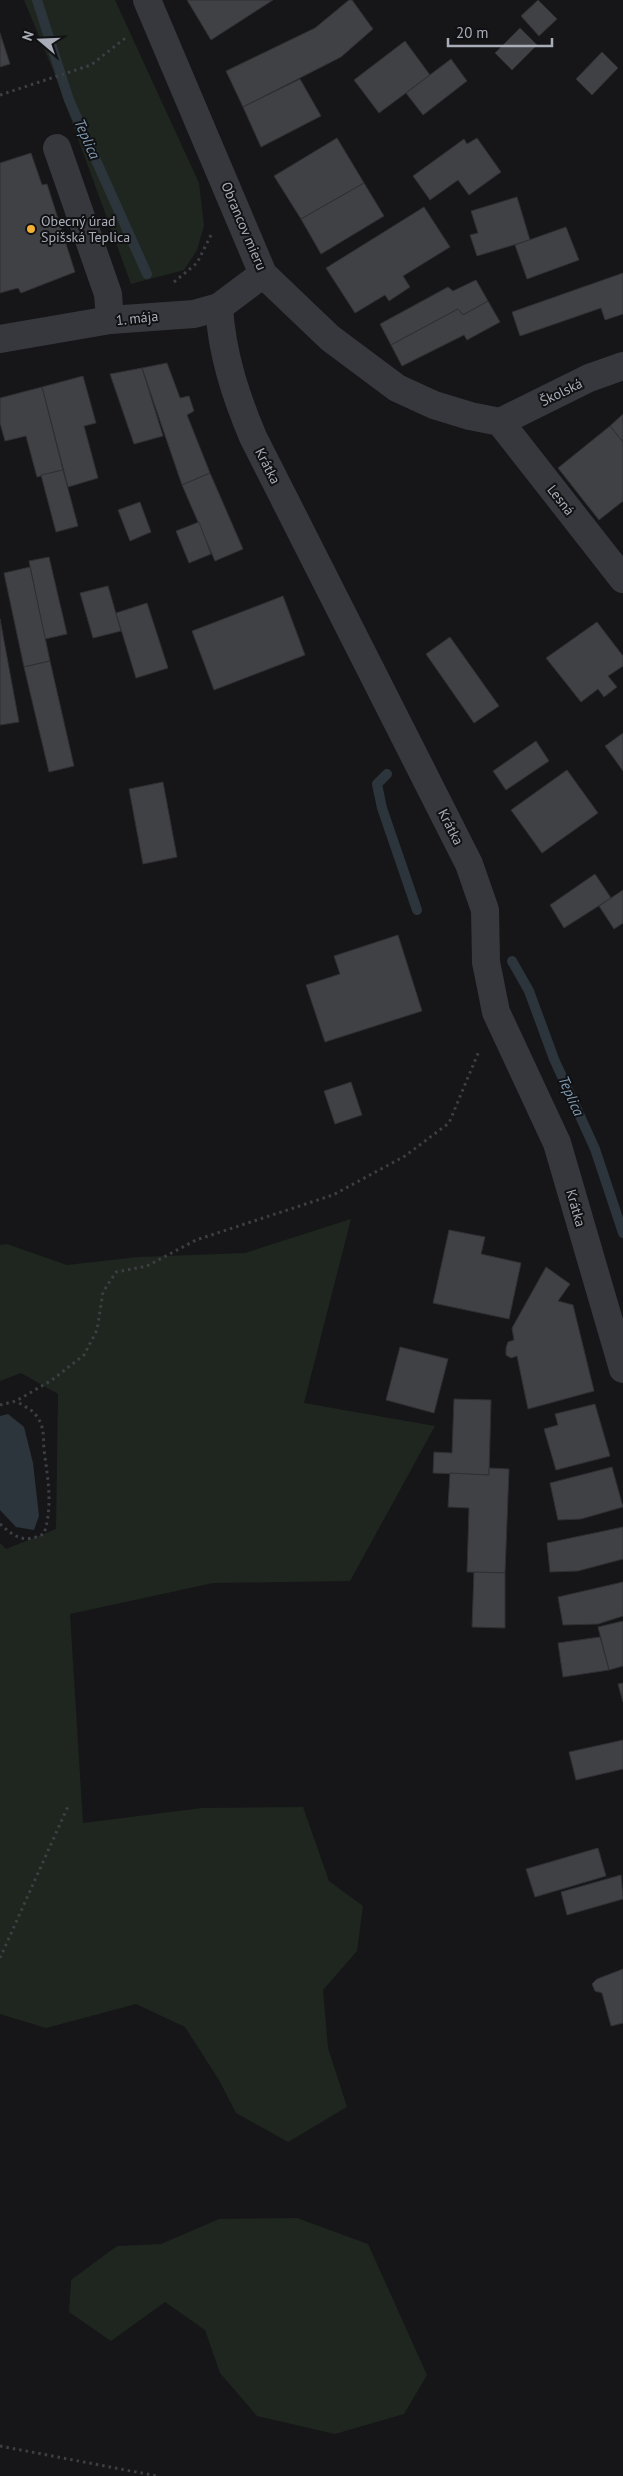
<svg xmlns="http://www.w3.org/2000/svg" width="623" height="2476" viewBox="0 0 623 2476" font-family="'PT Sans',sans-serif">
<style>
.green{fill:#1e261f}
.water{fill:#2c353c}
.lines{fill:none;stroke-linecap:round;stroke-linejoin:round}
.stream{stroke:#2c353c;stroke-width:10}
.building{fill:#404145;stroke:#303034}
.path{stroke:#3d3f44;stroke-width:3;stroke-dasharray:2.5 4;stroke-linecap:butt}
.minor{stroke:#37383d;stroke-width:28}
.poi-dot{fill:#f2b134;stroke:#111113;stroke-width:2}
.labels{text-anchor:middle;stroke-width:4;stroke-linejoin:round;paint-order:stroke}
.poi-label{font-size:14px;fill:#a8adb8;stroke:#111113;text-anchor:start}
.street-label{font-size:14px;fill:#a8adb8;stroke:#111113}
.water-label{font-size:15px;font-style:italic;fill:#7f9bb3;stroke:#111113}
</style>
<rect width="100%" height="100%" fill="#161618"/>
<g class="green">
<path d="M24,0H115L199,183L204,226L197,250L184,270L131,284L53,70Z"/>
<path d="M351,1219L304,1403L435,1426L350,1581L213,1583L70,1614L83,1823L202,1808L303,1807L329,1881L363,1906L357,1951L323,1990L328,2048L347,2107L288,2142L236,2113L219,2080L185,2027L136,2004L46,2028L0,2014V1543L6,1549L56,1529L58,1394L21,1373L0,1381V1245L7,1244L67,1265L138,1257L245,1253Z"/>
<path d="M297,2218L368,2244L427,2375L404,2414L335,2434L257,2416L220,2373L205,2330L165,2302L111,2341L69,2312L71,2280L117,2246L161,2244L219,2219Z"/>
</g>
<path class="water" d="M8,1414L24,1427L33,1463L39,1516L34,1530L16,1527L0,1510V1416Z"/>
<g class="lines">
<g class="stream">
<path d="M37,0L69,100L147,274"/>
<path d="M387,774L377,784L382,808L417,910"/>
<path d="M512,961L529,991L554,1059L595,1149L623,1233"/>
</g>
</g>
<g class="building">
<path d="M187,0H273L211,40Z"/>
<path d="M349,0H352L373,29L341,57L243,107L226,71L315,28Z"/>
<path d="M538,0L557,19L539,36L521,16Z"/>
<path d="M520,28L537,45L512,70L495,53Z"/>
<path d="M0,33L10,64L0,67Z"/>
<path d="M405,41L430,75L379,113L354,80Z"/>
<path d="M602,52L618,68L592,95L576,79Z"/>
<path d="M451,59L467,81L423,115L406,93Z"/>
<path d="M300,79L321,116L261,147L243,107Z"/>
<path d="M337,138L364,183L301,219L274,176Z"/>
<path d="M477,138L501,172L469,195L458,180L430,200L413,176L464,139L467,144Z"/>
<path d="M31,153L42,185L47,184L75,272L21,293L18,288L0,293V163Z"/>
<path d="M364,183L384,216L321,254L301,219Z"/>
<path d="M517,197L530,240L477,256L470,235L478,233L471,211Z"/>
<path d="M424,207L450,247L403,276L410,287L389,301L385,295L355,313L326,268Z"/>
<path d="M566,227L579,260L527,279L515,245Z"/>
<path d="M623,273V314L605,320L601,308L520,336L512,312Z"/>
<path d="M476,280L488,301L463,315L458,309L391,345L380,324L448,287L453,291Z"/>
<path d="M488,301L500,322L467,340L464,335L402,366L391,345L458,309L463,315Z"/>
<path d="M167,363L180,398L189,396L194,411L187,415L210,473L182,485L142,368Z"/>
<path d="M142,368L163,436L134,444L110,374Z"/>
<path d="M83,376L96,423L84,426L98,478L68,487L42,387Z"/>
<path d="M42,387L63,470L37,477L26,436L5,441L0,423V398Z"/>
<path d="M623,414V442L610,426Z"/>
<path d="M610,426L623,442V501L599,520L558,468Z"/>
<path d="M63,470L78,526L56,532L41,475Z"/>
<path d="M210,473L243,549L215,561L182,485Z"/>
<path d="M140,502L151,532L130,541L118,510Z"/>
<path d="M199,522L211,554L189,563L176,531Z"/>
<path d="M49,557L67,634L45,639L29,561Z"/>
<path d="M30,567L50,661L24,667L4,573Z"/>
<path d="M108,586L121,631L93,638L80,593Z"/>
<path d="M283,596L305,655L214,690L192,631Z"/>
<path d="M147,603L168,668L136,678L116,613Z"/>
<path d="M0,619L19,722L0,725Z"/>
<path d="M597,622L623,656V666L608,676L617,687L604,697L598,689L581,702L546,658Z"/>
<path d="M450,637L499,706L474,723L426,654Z"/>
<path d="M50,661L74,766L49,772L24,667Z"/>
<path d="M623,733V771L605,746Z"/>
<path d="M536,741L549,761L506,790L493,771Z"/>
<path d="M567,770L598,813L542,853L511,810Z"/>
<path d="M163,782L177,857L143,864L129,789Z"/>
<path d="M595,874L611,898L564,928L550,905Z"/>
<path d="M623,890V923L614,929L599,906Z"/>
<path d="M398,935L422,1011L325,1042L306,985L340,974L334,956Z"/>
<path d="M351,1082L362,1115L335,1124L324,1091Z"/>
<path d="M449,1230L485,1237L481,1254L521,1263L509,1319L433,1303Z"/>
<path d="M546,1267L570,1284L558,1301L573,1305L594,1391L528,1409L517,1356L511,1358L506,1355V1348L508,1342L514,1340L512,1328Z"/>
<path d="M400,1347L448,1359L434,1413L386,1400Z"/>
<path d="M454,1399L491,1400L489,1475L433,1473L434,1452L452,1453Z"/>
<path d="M595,1404L610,1456L556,1470L544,1429L558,1425L555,1414Z"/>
<path d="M612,1467L623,1507L581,1519L558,1520L550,1483Z"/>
<path d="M489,1468L509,1469L505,1573L467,1572L469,1508L448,1507L450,1473L489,1475Z"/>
<path d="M623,1527V1559L578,1571L550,1572L547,1543Z"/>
<path d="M474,1572L505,1573V1628L472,1627Z"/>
<path d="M623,1582V1616L598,1624L563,1625L558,1597Z"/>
<path d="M623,1621V1666L609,1670L598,1627Z"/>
<path d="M600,1637L609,1670L563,1677L558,1643Z"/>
<path d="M623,1683V1702L618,1684Z"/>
<path d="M623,1740V1769L576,1780L569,1752Z"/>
<path d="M598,1848L606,1876L535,1897L526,1869Z"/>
<path d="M621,1875L623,1899L567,1915L561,1892Z"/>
<path d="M623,1969V2023L611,2026L602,1993L595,1991L592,1984L597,1979Z"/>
</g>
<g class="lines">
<g class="path">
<path d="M0,95L91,65L128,36"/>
<path d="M174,282L197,263L211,235"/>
<path d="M0,1405L16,1401L52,1380L84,1355L97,1330L103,1292L116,1272L147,1266L196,1240L333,1195L405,1156L449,1123L479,1051"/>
<path d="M0,1524C16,1538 23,1543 44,1534C53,1505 48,1480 44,1450C43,1436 45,1426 35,1414C31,1409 22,1405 16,1401"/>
<path d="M0,1958L69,1804"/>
<path d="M0,2446L157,2476"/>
</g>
<g class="minor">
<path d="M147,0L263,274L330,338L397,388L434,405L470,416L500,422"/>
<path d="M57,148L108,294L110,320"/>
<path d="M219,307C222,354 235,394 253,437L469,864L485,910L486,962L496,1012L557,1143L623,1369"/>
<path d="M0,339L110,320L194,314L219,307L263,274"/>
<path d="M500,422L623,579"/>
<path d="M500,422L589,378L623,366"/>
</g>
</g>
<circle class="poi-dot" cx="31" cy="229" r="5"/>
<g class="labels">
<g class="poi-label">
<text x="41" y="226">Obecný úrad<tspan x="41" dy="16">Spišská Teplica</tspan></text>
</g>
<g class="street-label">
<text transform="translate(244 226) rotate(67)" y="5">Obrancov mieru</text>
<text transform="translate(137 318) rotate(-6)" y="5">1. mája</text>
<text transform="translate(561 392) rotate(-26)" y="5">Školská</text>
<text transform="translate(268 466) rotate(63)" y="5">Krátka</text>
<text transform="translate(561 500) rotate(52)" y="5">Lesná</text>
<text transform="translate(451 827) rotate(63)" y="5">Krátka</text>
<text transform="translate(576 1208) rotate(74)" y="5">Krátka</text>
</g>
<g class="water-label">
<text transform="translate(87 139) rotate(66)" y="5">Teplica</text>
<text transform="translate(571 1096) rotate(66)" y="5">Teplica</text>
</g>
</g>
<g transform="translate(40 40) rotate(289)" stroke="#111113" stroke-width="4" paint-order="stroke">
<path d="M0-4L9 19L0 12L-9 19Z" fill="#a8adb8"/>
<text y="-8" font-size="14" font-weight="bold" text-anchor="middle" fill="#a8adb8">N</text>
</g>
<path d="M448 38v8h104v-8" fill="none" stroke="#a8adb8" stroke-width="2.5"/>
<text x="456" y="38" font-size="15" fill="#a8adb8" stroke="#111113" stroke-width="4" paint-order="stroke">20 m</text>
</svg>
